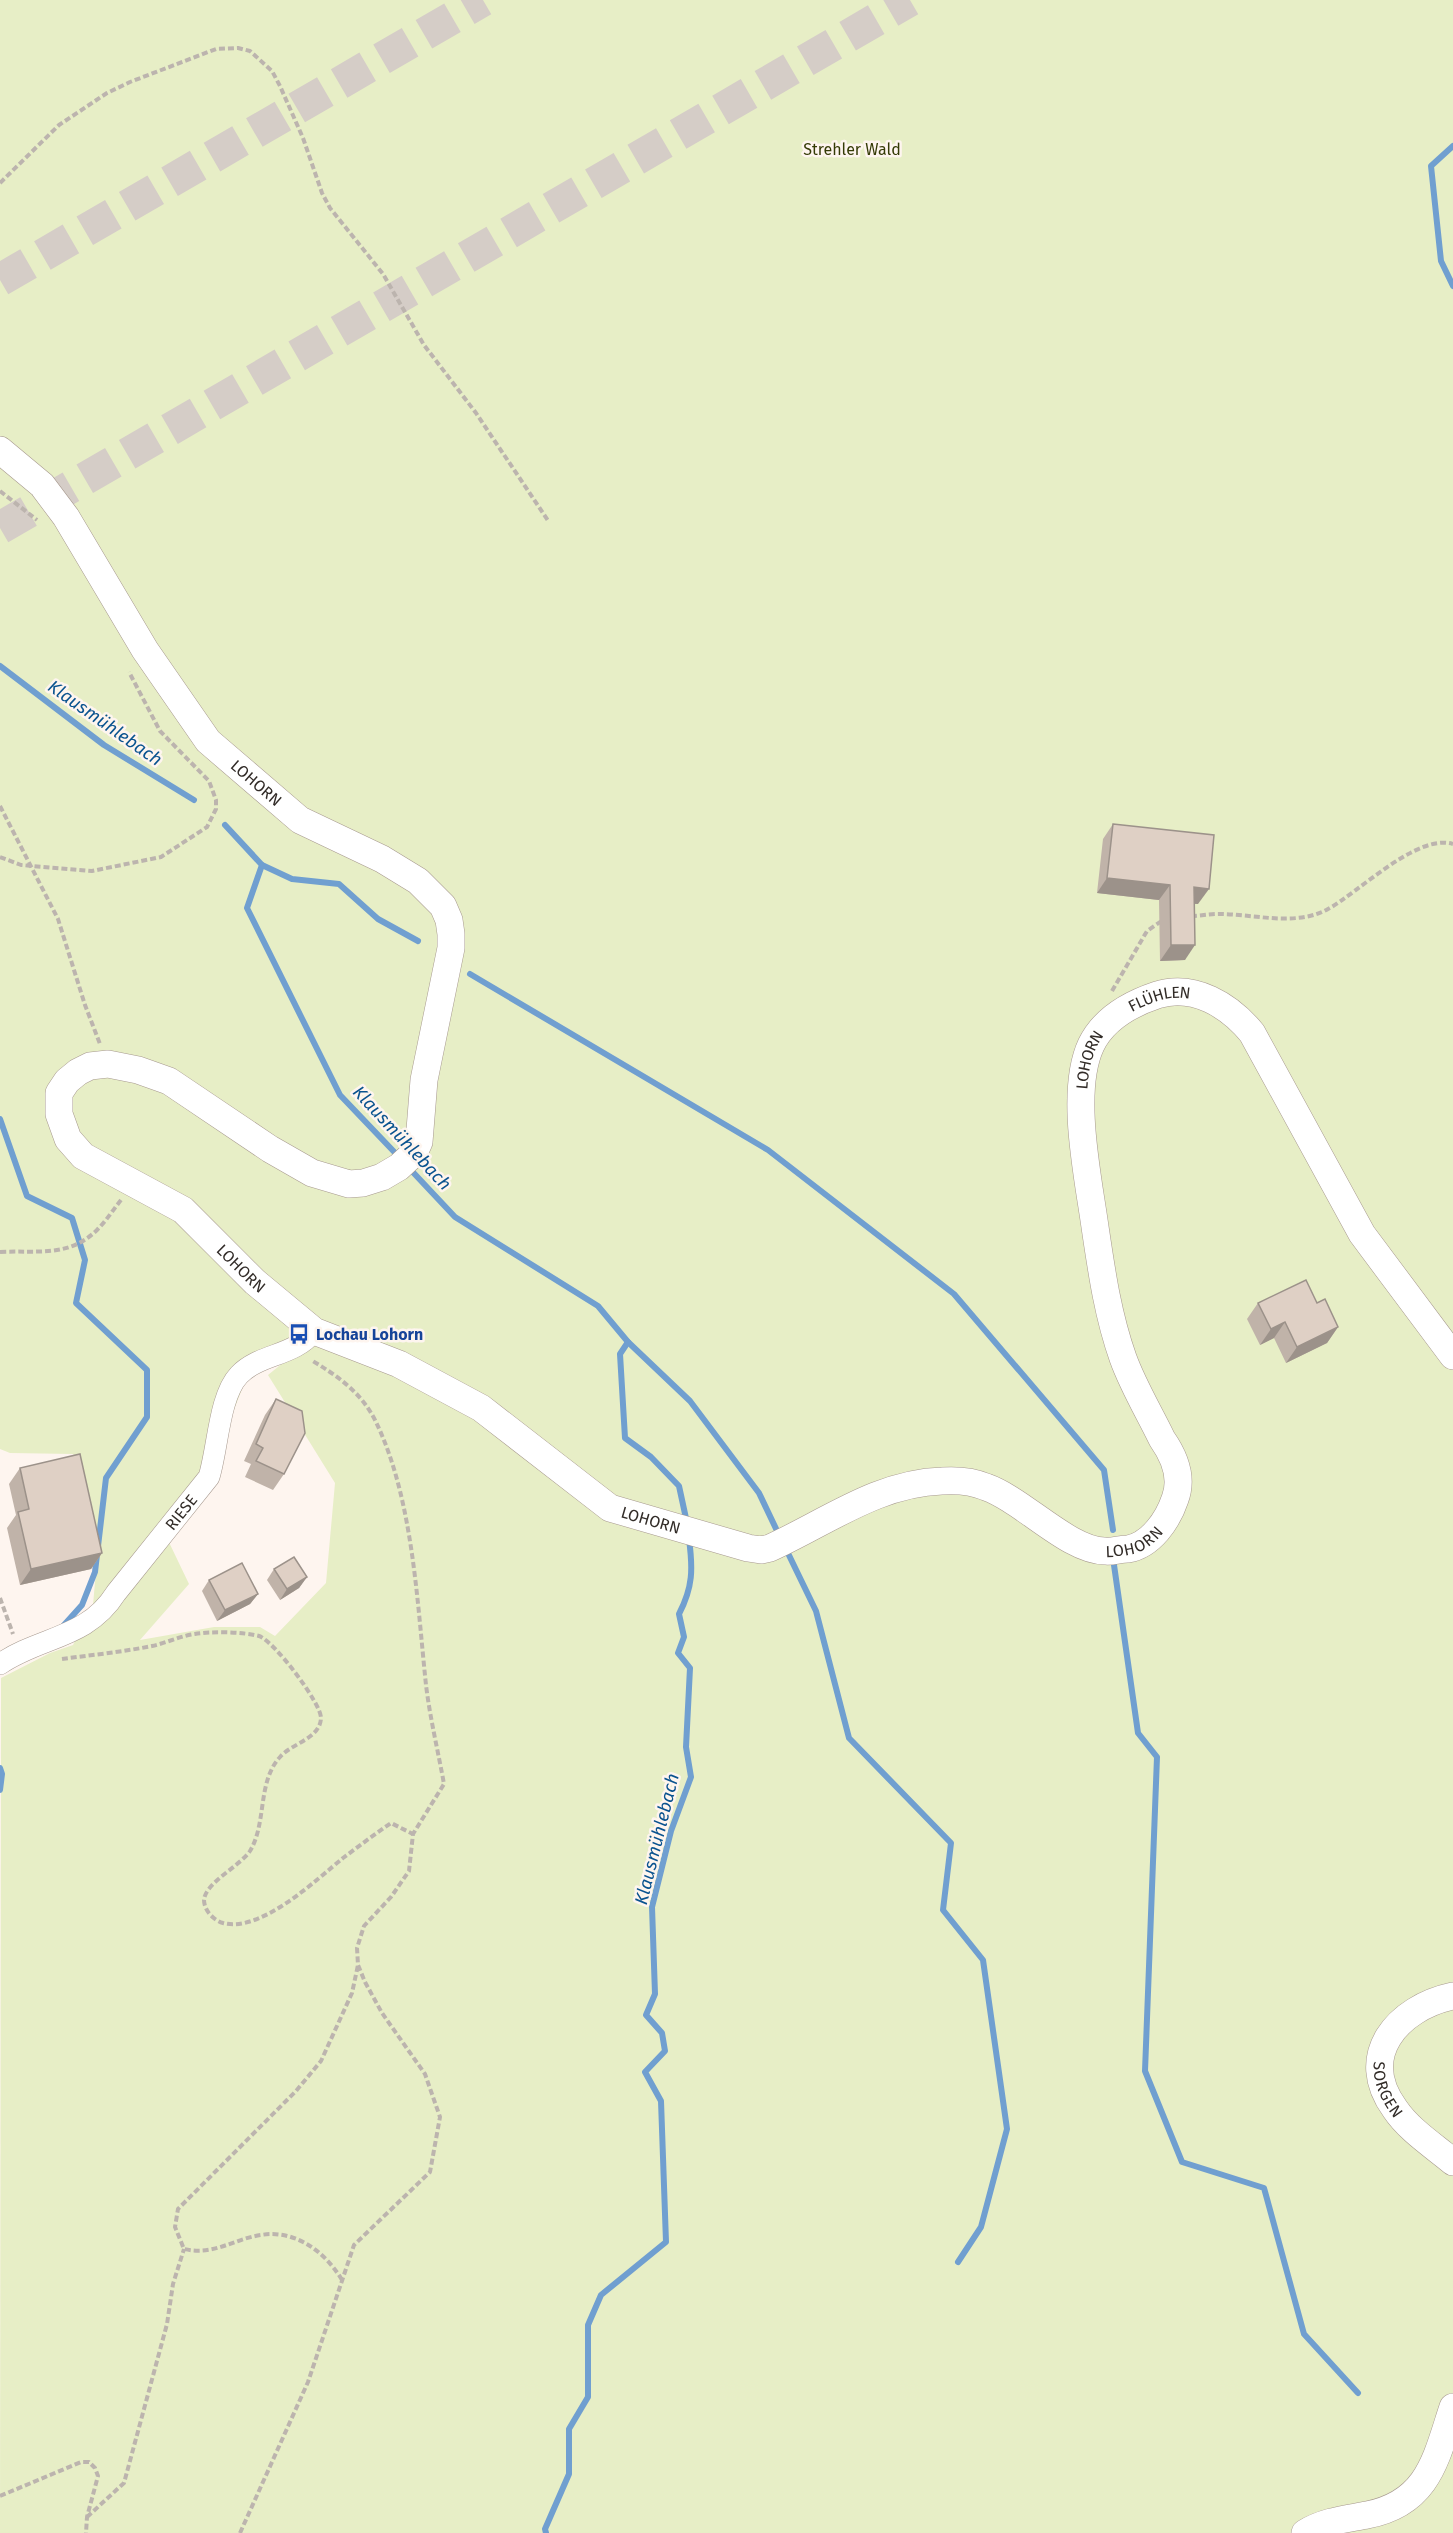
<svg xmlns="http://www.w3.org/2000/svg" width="1453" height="2533" viewBox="0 0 1453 2533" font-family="'Fira Sans',sans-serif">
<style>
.green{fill:#e7eec6;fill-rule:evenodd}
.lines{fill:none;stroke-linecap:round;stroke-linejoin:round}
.stream{stroke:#709fd0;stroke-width:6}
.motorway-tunnel{stroke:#d5cdc7;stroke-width:33;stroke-dasharray:33 16;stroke-linecap:butt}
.minor-casing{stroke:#a7998f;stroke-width:22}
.tertiary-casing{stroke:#a7998f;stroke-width:28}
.path{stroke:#bcb4ae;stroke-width:4;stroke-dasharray:6 3;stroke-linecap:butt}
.minor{stroke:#fff;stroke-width:21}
.tertiary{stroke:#fff;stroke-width:27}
.wall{fill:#c0b3a9}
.shaded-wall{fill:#9c928a}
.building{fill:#dfd0c5;stroke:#9c928a;stroke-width:1.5}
.labels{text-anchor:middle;stroke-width:5;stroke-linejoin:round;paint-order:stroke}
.park-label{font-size:16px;fill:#353b06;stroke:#fef5ef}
.street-label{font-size:16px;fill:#322c28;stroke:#fef5ef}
.transit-label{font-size:16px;font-weight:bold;fill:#164399;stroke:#fef5ef;text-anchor:start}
.water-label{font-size:18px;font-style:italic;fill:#0a538f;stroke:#fef5ef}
</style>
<rect width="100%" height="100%" fill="#fef5ef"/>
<path class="green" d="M0,0H1453V2533H0L1,1678L50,1653L73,1645L93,1605L96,1571L82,1467L73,1454L10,1453L0,1449ZM284,1362L268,1375L335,1483L326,1583L275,1636L260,1627H214L140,1640L189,1584L166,1536L228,1425L244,1384L261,1369Z"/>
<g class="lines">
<g class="stream">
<path d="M1453,146L1431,166L1441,261L1453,286"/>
<path d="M0,666L104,745L194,800"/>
<path d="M225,825L262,865L247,908L340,1095L400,1158"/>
<path d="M262,865L292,879L339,884L378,919L418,941"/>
<path d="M470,974L768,1150L954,1294L1104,1470L1113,1530"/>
<path d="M0,1119L27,1196L72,1218L85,1260L76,1303L147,1370V1417L106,1478L95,1572L82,1605L64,1625"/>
<path d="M409,1168L455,1217L598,1306L628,1342L690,1401L759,1493L779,1535"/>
<path d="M628,1342L620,1354L625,1438L651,1457L679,1486L687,1523"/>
<path d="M785,1547L816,1611L849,1738L951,1843L943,1910L983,1960L1007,2129L981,2227L958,2262"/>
<path d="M1114,1565L1138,1733L1157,1757L1145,2071L1182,2162L1264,2188L1304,2334L1358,2393"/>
<path d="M0,1768L2,1774L0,1790"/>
<path d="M546,2533L545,2529L569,2474V2429L588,2397V2325L601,2295L666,2242L661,2101L645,2072L665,2051L662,2033L646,2015L655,1994L652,1907L671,1831L691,1777L686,1747L690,1668L678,1653L684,1637L679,1614C693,1587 693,1569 689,1539"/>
</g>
<g class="motorway-tunnel">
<path d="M0,280L483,0"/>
<path d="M0,528L910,0"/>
</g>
<g class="minor-casing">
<g id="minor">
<path id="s1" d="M0,1664C41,1636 87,1639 116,1593L209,1477C218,1448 219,1396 239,1375C260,1353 294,1357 314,1331"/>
</g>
</g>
<g class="tertiary-casing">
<g id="tertiary">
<path id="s2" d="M0,450L42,485L66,517L145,650L208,741L300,820L382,859L418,881L443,906L449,920L451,934V948L424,1080L419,1142L414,1153L399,1167L382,1177L363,1183L349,1184L312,1173L270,1149L169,1081L138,1070L108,1064L90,1066L78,1072L67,1081L59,1093V1114L68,1139L83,1156L183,1210L255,1282L314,1331L399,1364L481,1408L610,1508L748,1548L761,1550L770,1548C827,1522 878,1483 942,1481C957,1480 972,1481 986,1487C1023,1500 1069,1551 1105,1551C1112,1552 1120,1549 1128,1549C1151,1545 1168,1520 1175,1499C1183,1478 1174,1456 1162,1439C1149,1412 1133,1386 1123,1358C1107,1313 1101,1267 1094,1220C1087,1172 1070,1090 1091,1045C1104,1018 1130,1004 1157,995C1194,983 1230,1006 1252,1033L1362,1234L1453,1356"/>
<path id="s3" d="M1453,1996C1397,2008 1356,2056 1395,2109C1409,2130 1434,2146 1453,2162"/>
<path d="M1305,2533C1324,2521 1346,2519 1367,2515C1429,2503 1436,2458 1453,2407"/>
</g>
</g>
<g class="path">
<path d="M0,183L59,125L107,93L130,82L216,49L238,48L250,51L272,71L280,86L303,138L322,193L330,208L383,274L424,345L476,413L549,522"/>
<path d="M0,491L37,520"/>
<path d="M0,806L58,919L85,1005L100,1044"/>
<path d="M0,857L21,865L92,871L161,857L207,827L216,809V800L209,781L160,731L129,672"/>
<path d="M1191,916C1200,916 1209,914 1219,914C1254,914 1296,927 1328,909C1358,893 1417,833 1453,844"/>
<path d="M1112,991L1147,931L1163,920"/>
<path d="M0,1252C38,1250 68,1258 97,1230C106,1221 113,1210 121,1200"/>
<path d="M0,1598L13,1634"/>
<path d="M62,1659C91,1655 122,1652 152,1646C166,1643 180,1636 195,1634C211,1631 244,1632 259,1636C274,1641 321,1703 321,1718C320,1739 292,1743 280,1757C257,1782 267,1823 250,1851C240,1866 205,1883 204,1900C204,1910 213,1920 223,1923C261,1933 316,1880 343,1858C359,1846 375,1834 391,1823L413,1834"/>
<path d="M342,2280C326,2253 296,2229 261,2235C233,2239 214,2256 184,2249L175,2227L178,2209L296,2091L321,2061L352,1993L358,1965"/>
<path d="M0,2496L81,2462H89L95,2468L98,2476L87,2517L86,2533"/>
<path d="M87,2517L124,2483L167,2324L173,2284L184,2249"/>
<path d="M240,2533L308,2382L354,2245L430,2172L440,2117L425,2074L382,2013L365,1982L358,1965L357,1948L364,1926L391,1897L409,1871L413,1834L444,1784C438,1751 430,1718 426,1685C417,1601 413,1499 376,1422C362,1393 338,1376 311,1360"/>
</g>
<use href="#minor" class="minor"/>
<use href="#tertiary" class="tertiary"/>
</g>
<g class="wall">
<path d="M1113,824L1198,904H1194L1185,960L1160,961L1159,900L1097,893L1103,839Z"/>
<path d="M1258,1303H1317L1338,1327L1327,1343L1286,1363L1274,1338L1260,1345L1247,1319Z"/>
<path d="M276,1399L284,1474L273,1490L245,1477L251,1464L244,1461L265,1415Z"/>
<path d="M20,1468L102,1553L91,1569L20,1585L7,1528L16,1515L9,1484Z"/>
<path d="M274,1569L307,1577L299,1588L280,1600L267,1580Z"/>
<path d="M209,1580L258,1594L250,1604L217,1621L202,1591Z"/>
</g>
<g class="shaded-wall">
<path d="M1107,878L1170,885L1159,900L1097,893Z"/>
<path d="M1194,887L1209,889L1198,904L1183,903Z"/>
<path d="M1171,945H1195L1185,960L1160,961Z"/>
<path d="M1285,1322L1274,1338L1260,1345L1271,1329Z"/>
<path d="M1338,1327L1327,1343L1286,1363L1297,1347Z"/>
<path d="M102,1553L91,1569L20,1585L31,1569Z"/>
<path d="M307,1577L299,1588L280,1600L287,1589Z"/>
<path d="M258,1594L250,1604L217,1621L225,1610Z"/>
</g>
<g class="building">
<path d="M1113,824L1214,835L1209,889L1194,887L1195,945H1171L1170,885L1107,878Z"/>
<path d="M1306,1280L1317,1303L1325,1299L1338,1327L1297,1347L1285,1322L1271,1329L1258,1303Z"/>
<path d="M276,1399L302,1411L305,1433L284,1474L256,1461L263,1448L256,1444Z"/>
<path d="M80,1454L102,1553L31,1569L18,1512L29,1509L20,1468Z"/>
<path d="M294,1557L307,1577L287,1589L274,1569Z"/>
<path d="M242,1563L258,1594L225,1610L209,1580Z"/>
</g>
<defs>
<g id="bus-bare" transform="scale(1.62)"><path d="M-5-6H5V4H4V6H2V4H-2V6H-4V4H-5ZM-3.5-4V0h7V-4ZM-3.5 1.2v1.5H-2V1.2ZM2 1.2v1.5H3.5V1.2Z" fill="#1a4fb4" stroke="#fef5ef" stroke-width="2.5" paint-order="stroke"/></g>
</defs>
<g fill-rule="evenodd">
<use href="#bus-bare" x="299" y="1334"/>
</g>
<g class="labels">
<g class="park-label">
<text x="852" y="155">Strehler Wald</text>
</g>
<g class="street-label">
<text dy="6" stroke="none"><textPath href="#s2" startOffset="424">LOHORN</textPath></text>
<text dy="6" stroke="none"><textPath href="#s2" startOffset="3206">FLÜHLEN</textPath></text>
<text dy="6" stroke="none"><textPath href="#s2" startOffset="3104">LOHORN</textPath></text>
<text dy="6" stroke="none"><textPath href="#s2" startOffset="1575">LOHORN</textPath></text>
<text dy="6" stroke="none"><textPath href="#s1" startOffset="242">RIESE</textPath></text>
<text dy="6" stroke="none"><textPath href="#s2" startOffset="2061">LOHORN</textPath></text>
<text dy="6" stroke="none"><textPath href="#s2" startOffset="2583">LOHORN</textPath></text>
<text dy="6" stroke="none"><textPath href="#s3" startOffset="134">SORGEN</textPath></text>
</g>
<g class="transit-label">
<text x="316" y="1340">Lochau Lohorn</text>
</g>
<g class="water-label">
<text transform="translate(105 723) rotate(35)" y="6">Klausmühlebach</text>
<text transform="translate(402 1138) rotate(47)" y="6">Klausmühlebach</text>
<text transform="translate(657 1839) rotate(-76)" y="6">Klausmühlebach</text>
</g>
</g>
</svg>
